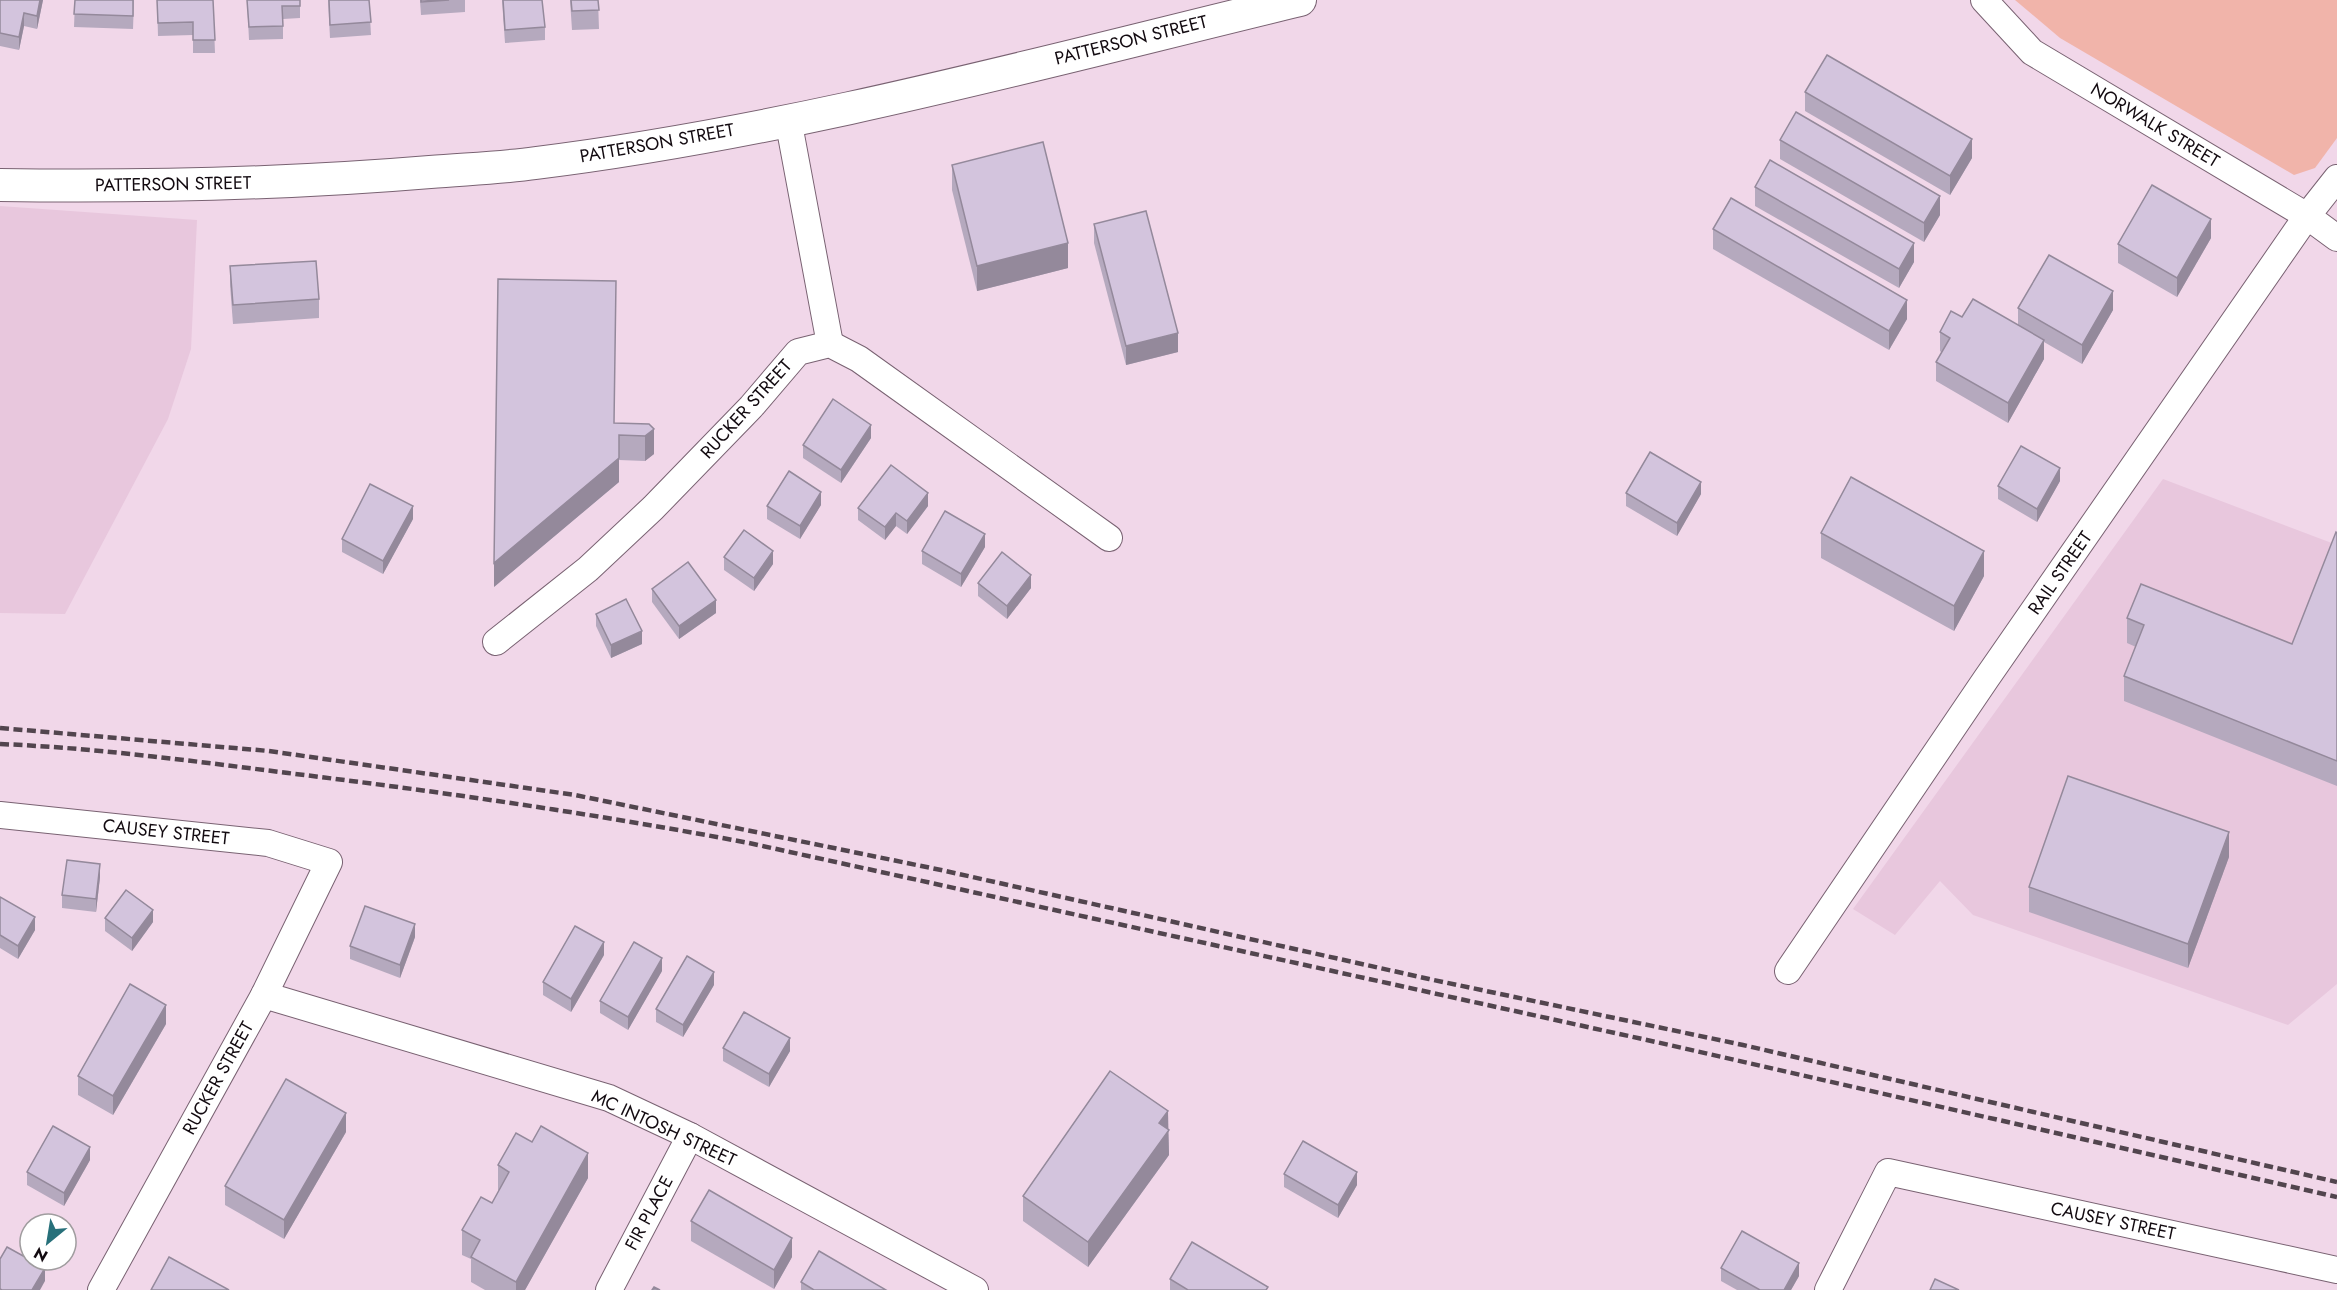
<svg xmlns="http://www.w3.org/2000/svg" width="2337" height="1290" viewBox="0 0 2337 1290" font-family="Jost,sans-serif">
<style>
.built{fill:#e8c7dd}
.green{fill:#f1b4aa}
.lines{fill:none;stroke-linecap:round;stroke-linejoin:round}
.minor-casing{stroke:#796272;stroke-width:28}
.major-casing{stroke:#796272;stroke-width:34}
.minor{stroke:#fff;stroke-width:26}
.major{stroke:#fff;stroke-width:32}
.rail{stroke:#52454e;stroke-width:4.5;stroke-dasharray:9 4.5;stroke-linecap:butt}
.wall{fill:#b5a9be}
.shaded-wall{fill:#94899b}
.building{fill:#d3c4dd;stroke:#94899b;stroke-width:1.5}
.labels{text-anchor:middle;stroke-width:4.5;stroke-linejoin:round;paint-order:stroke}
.street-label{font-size:18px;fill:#120a10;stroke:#fff}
</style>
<rect width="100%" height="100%" fill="#f1d7e9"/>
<g class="built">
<path d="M0,206L197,220L191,349L168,419L65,614L0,613Z"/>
<path d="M2163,479L2337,545V984L2288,1025L1973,915L1940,881L1895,935L1853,909Z"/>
</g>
<path class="green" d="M2015,0H2337V138L2315,168L2294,175L2060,38Z"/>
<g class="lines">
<g class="minor-casing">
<g id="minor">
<path d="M1984,0L2032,52L2307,216L2337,238"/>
<path d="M788,119L830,344"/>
<path d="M496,642L588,569L653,508L751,407L798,352L830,344L859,359L1109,538"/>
<path d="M0,815L268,843L329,862L264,995L101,1290"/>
<path d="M1788,971L1986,679L2307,216L2337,178"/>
<path d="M264,995L609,1098L690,1136L975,1290"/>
<path d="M609,1290L690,1136"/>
<path d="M1828,1290L1888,1172L2337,1270"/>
</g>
</g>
<g class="major-casing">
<path id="major" d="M0,185C144,187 287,184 430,172C465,169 501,168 536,163C794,131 1047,61 1300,0"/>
</g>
<use href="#minor" class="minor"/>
<use href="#major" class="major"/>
<g class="rail">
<path d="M0,728L269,751L575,795L941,870L1429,979L1743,1045L2337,1182"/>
<path d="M0,744C97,748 192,761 288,773C443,792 596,814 749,843L1656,1042L2337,1197"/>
</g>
</g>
<g class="wall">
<path d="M0,0H43L37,29L24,26L19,50L0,46Z"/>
<path d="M75,0H134L133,29L74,27Z"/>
<path d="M157,0H213L215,53H193V35L158,36Z"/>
<path d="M247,0H300V18L283,19V39L249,40Z"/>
<path d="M328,0H369L371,35L330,38Z"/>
<path d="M420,0H465V12L421,15Z"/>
<path d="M502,0H542L545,27V40L505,43Z"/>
<path d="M570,0H604H598L599,29L572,30Z"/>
<path d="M1805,92L1972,158L1950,195L1805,111Z"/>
<path d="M1780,140L1940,215L1924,242L1780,159Z"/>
<path d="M952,165L1068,268L977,291L952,190Z"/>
<path d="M1755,187L1914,262L1899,288L1755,206Z"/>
<path d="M1094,224L1178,352L1126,365L1094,243Z"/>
<path d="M1713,229L1907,319L1889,350L1713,249Z"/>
<path d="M2211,238L2177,297L2118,263V244Z"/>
<path d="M230,266L319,299V318L233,324L230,285Z"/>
<path d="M2018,308L2113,310L2082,364L2044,342V359L2008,423L1936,381V362L1942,353L1940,351V332L1962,317L2018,325Z"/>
<path d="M614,423L654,429V454L645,461L619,460V482L494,587Z"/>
<path d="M871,438L841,483L803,458V445Z"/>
<path d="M2060,481L2037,522L1998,499V486Z"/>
<path d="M1626,493L1701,494L1677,536L1626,506Z"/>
<path d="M821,505L800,539L767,519V506Z"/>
<path d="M928,506L907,534L896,526L885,540L858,520V508Z"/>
<path d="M413,519L383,574L342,552V539Z"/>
<path d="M1821,533L1984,576L1954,631L1821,558Z"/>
<path d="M2337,533V786L2124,701V676L2136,647L2127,643V618L2292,644Z"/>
<path d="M985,547L961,587L922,564V551Z"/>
<path d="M724,557L773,564L754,591L724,570Z"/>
<path d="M978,583L1031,588L1007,619L978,596Z"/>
<path d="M652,589L716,613L679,639L652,602Z"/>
<path d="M596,614L642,644L611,658L596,626Z"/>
<path d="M2229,857L2188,968L2029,912V887Z"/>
<path d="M100,877L96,912L62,908V895Z"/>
<path d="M0,897L35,930L18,959L0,948Z"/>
<path d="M105,918L153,922L132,951L105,931Z"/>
<path d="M415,937L400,978L350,959V946Z"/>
<path d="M604,955L571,1012L543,995V982Z"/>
<path d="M662,971L628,1030L600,1013V1001Z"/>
<path d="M714,985L683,1037L656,1022V1009Z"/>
<path d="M166,1024L113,1115L78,1095V1076Z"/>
<path d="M723,1048L790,1051L769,1087L723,1061Z"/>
<path d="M1168,1129L1169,1155L1088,1267L1023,1221V1196Z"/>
<path d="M346,1132L284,1239L225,1205V1186Z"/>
<path d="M90,1160L64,1206L27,1185V1172Z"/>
<path d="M498,1165L588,1178L525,1290H485L471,1282V1259L462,1255V1230L492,1203L499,1191L498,1190Z"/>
<path d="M1284,1174L1357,1185L1338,1218L1284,1187Z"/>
<path d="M691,1221L792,1257L774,1289L691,1241Z"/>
<path d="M1721,1268L1799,1276L1791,1290H1737L1721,1281Z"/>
<path d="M1170,1279L1268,1290H1170Z"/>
<path d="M801,1282L886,1290H801Z"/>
</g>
<g class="shaded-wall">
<path d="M40,0H43L37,29V16Z"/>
<path d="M24,13V26L19,50V37Z"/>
<path d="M1972,139V158L1950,195V176Z"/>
<path d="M1940,196V215L1924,242V223Z"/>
<path d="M2211,219V238L2177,297V278Z"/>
<path d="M1068,243V268L977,291V266Z"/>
<path d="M1914,243V262L1899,288V269Z"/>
<path d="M2113,291V310L2082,364V345Z"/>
<path d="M1907,300V319L1889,350V331Z"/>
<path d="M1178,333V352L1126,365V346Z"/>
<path d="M2044,340V359L2008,423V403Z"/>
<path d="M871,425V438L841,483V470Z"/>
<path d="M654,429V454L645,461V436Z"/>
<path d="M619,435V482L494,587V563Z"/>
<path d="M2060,468V481L2037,522V509Z"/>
<path d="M1701,482V494L1677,536V523Z"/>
<path d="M821,492V505L800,539V526Z"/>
<path d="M928,493V506L907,534V521Z"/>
<path d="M413,506V519L383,574V561Z"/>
<path d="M896,513V526L885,540V527Z"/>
<path d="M985,534V547L961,587V574Z"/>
<path d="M773,551V564L754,591V578Z"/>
<path d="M1984,551V576L1954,631V606Z"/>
<path d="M1031,575V588L1007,619V606Z"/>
<path d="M716,600V613L679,639V626Z"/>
<path d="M642,631V644L611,658V645Z"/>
<path d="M2229,832V857L2188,968V944Z"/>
<path d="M100,864V877L96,912V899Z"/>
<path d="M153,910V922L132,951V938Z"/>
<path d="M35,917V930L18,959V946Z"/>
<path d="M415,924V937L400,978V965Z"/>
<path d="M604,942V955L571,1012V999Z"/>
<path d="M662,958V971L628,1030V1017Z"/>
<path d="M714,972V985L683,1037V1025Z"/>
<path d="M166,1005V1024L113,1115V1096Z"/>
<path d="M790,1038V1051L769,1087V1074Z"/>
<path d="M1168,1111L1169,1155L1088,1267V1242L1159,1123Z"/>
<path d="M346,1113V1132L284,1239V1220Z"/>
<path d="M90,1147V1160L64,1206V1193Z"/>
<path d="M588,1153V1178L525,1290H516V1282Z"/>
<path d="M1357,1172V1185L1338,1218V1205Z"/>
<path d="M792,1238V1257L774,1289V1270Z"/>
<path d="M1799,1263V1276L1791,1290H1784Z"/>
<path d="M45,1268V1281L40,1290H32Z"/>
</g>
<g class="building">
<path d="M0,0H40L37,16L24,13L19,37L0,33Z"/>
<path d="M75,0H133V16L74,14Z"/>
<path d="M157,0H213L215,40H193V22L158,23Z"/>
<path d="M247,0H300V6H282L283,26L249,27Z"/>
<path d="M329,0H369L371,22L330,25Z"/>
<path d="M421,0H449L421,2Z"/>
<path d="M503,0H542L545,27L505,30Z"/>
<path d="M571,0H598L599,10L572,11Z"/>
<path d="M1827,55L1972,139L1950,176L1805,92Z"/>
<path d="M1796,112L1940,196L1924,223L1780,140Z"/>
<path d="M1043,142L1068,243L977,266L952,165Z"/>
<path d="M1770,160L1914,243L1899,269L1755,187Z"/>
<path d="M2152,185L2211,219L2177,278L2118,244Z"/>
<path d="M1731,198L1907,300L1889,331L1713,229Z"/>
<path d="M1146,211L1178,333L1126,346L1094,224Z"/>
<path d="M2049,255L2113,291L2082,345L2018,308Z"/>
<path d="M316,261L319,299L233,305L230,266Z"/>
<path d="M498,279L616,281L614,423L649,424L654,429L645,436L619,435V458L494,563Z"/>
<path d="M1973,299L2044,340L2008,403L1936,362L1950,338L1940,332L1951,311L1962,317Z"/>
<path d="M833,399L871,425L841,470L803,445Z"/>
<path d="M2021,446L2060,468L2037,509L1998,486Z"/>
<path d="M1650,452L1701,482L1677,523L1626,493Z"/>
<path d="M891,465L928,493L907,521L896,513L885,527L858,508Z"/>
<path d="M789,471L821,492L800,526L767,506Z"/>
<path d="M1851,477L1984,551L1954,606L1821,533Z"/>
<path d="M370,484L413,506L383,561L342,539Z"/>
<path d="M945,511L985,534L961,574L922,551Z"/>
<path d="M744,530L773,551L754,578L724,557Z"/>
<path d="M2336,532L2337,533V761L2124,676L2144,625L2127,618L2141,584L2292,644Z"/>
<path d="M1002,552L1031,575L1007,606L978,583Z"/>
<path d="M688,562L716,600L679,626L652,589Z"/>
<path d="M626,599L642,631L611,645L596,614Z"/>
<path d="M2068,776L2229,832L2188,944L2029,887Z"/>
<path d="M67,860L100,864L96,899L62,895Z"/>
<path d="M126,890L153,910L132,938L105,918Z"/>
<path d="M0,897L35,917L18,946L0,935Z"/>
<path d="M365,906L415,924L400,965L350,946Z"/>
<path d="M575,926L604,942L571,999L543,982Z"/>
<path d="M634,942L662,958L628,1017L600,1001Z"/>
<path d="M687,956L714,972L683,1025L656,1009Z"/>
<path d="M130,984L166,1005L113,1096L78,1076Z"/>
<path d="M744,1012L790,1038L769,1074L723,1048Z"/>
<path d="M1110,1071L1168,1111L1159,1123L1169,1130L1088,1242L1023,1196Z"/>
<path d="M286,1079L346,1113L284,1220L225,1186Z"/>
<path d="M53,1126L90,1147L64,1193L27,1172Z"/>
<path d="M541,1126L588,1153L516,1282L471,1257L480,1240L462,1230L481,1197L492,1203L509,1172L498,1165L516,1133L532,1142Z"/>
<path d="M1303,1141L1357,1172L1338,1205L1284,1174Z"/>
<path d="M709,1190L792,1238L774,1270L691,1221Z"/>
<path d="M1742,1231L1799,1263L1784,1290H1760L1721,1268Z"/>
<path d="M1192,1242L1268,1287L1266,1290H1188L1170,1279Z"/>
<path d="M7,1247L45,1268L32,1290H2L0,1289V1259Z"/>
<path d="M819,1251L886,1290H814L801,1282Z"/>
<path d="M169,1257L229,1290H151Z"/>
<path d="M1935,1279L1959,1290H1930Z"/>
<path d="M654,1287L660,1290H652Z"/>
</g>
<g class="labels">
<g class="street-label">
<text transform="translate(1131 40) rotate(-14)" y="6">PATTERSON STREET</text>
<text transform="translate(2155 125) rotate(31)" y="6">NORWALK STREET</text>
<text transform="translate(657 143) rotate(-10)" y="6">PATTERSON STREET</text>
<text transform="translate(173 184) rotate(-1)" y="6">PATTERSON STREET</text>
<text transform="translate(746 409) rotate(-48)" y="6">RUCKER STREET</text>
<text transform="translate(2060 573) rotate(-55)" y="6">RAIL STREET</text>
<text transform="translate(166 832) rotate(6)" y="6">CAUSEY STREET</text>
<text transform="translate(218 1078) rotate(-61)" y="6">RUCKER STREET</text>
<text transform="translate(664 1128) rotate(25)" y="6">MC INTOSH STREET</text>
<text transform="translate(649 1213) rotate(-62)" y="6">FIR PLACE</text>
<text transform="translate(2113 1221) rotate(12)" y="6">CAUSEY STREET</text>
</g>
</g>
<g transform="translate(48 1242) rotate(210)"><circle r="28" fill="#ffffff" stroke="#a09d9f" stroke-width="1.5"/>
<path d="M0-4.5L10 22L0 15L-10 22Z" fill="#27707a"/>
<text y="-9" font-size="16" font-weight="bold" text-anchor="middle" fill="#120a10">N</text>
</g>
</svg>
